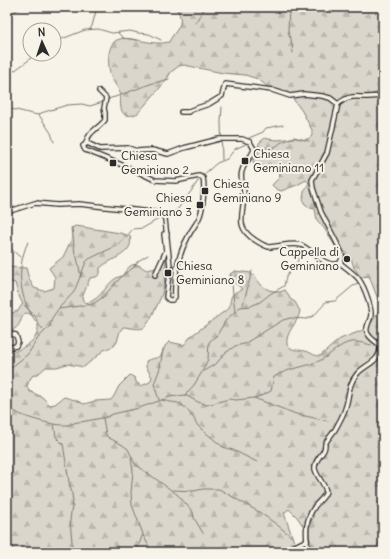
<svg xmlns="http://www.w3.org/2000/svg" width="390" height="559" viewBox="0 0 390 559" font-family="Delius,sans-serif">
<style>
.grass{fill:url(#grass-tufts);stroke:#82807c}
.forest{fill:url(#forest-firs);stroke:#82807c}
.lines{fill:none;stroke-linecap:round;stroke-linejoin:round}
.stream{stroke:#7a7874;stroke-width:1}
.minor-casing{stroke:#2b2b2b;stroke-width:6}
.minor{stroke:#f7f3e8;stroke-width:3.5}
.poi-dot{fill:#2b2b2b;stroke:#f7f3e8;stroke-width:1.5}
.labels{text-anchor:middle;stroke-width:4;stroke-linejoin:round;paint-order:stroke}
.poi-label{font-size:12px;fill:#2b2b2b;stroke:#f7f3e8;text-anchor:start}
</style>
<defs>
<pattern id="grass-tufts" width="24" height="20" patternUnits="userSpaceOnUse"><rect width="24" height="20" fill="#dad6cc"/><path d="M3 7l-1-3M5 7V3M7 7l1-3M15 17l-1-3M17 17v-4M19 17l1-3" fill="none" stroke="#bbb8af"/></pattern>
<pattern id="forest-firs" width="22" height="20" patternUnits="userSpaceOnUse"><rect width="22" height="20" fill="#dad6cc"/><path d="M5 1l3.5 6h-7zM16 11l3.5 6h-7z" fill="#bbb8af"/></pattern>
</defs>
<rect width="100%" height="100%" fill="#f7f3e8"/>
<filter id="ink" filterUnits="userSpaceOnUse"><feTurbulence type="fractalNoise" baseFrequency=".025" numOctaves="2"/><feDisplacementMap in="SourceGraphic" scale="8" xChannelSelector="R" yChannelSelector="G"/><feConvolveMatrix kernelMatrix="1 2 1 2 8 2 1 2 1" color-interpolation-filters="sRGB"/></filter>
<g filter="url(#ink)">
<path class="grass" d="M23,303L35,316C32,316 29,313 27,313C19,313 24,330 7,331V317L12,313L18,311Z"/>
<path class="forest" d="M177,7H383V552H317C308,543 306,527 314,517L309,511L306,520L305,526L304,527L297,517L289,509L284,513L295,545L287,552H7V354C23,349 45,339 36,318C33,312 27,309 23,304C19,298 17,290 15,283L7,281V267L26,268L29,279L34,288L44,291L54,288L55,277L49,268L63,257L72,238L71,228L76,226L120,233L130,236C135,255 110,258 100,268V274L96,277L90,278L82,298L85,303C103,301 107,278 122,276C126,271 130,262 138,265C141,266 144,269 147,270L156,268L160,260L166,259C166,270 164,284 162,294C160,300 149,323 145,327C140,331 129,327 123,327L120,331L117,342L114,346L104,350L84,367L67,364L57,367H46L38,374L32,376L29,381L27,386L29,391L42,397L50,405L55,404L64,397L75,400L84,404L95,401L111,400L114,396L119,386L130,375L135,378L136,382L141,386L150,382L152,377L146,367V361C151,358 156,359 161,356L165,346L169,342L184,345L191,336L229,308C232,295 229,295 242,289C237,283 230,283 230,274L235,271L251,273L255,277L262,286L269,290L280,292L285,290L288,294L290,299L295,302L300,311C298,324 285,331 287,345C293,352 297,349 305,351C311,352 313,356 320,356L340,339L361,331L372,322L381,307L369,276L361,277L354,268L351,258L346,255L338,256L335,246L324,228L317,220L315,209L310,208L304,203C302,196 304,190 309,183L306,180L297,185L281,191L276,189L272,185L279,178L280,172L276,168L254,165L253,160L258,151L259,143L265,138C275,141 281,140 291,138C300,137 305,143 312,136V130L302,111L288,92L268,87L258,79L245,75L223,73L184,65L179,66L171,72L165,82L138,113C134,115 129,117 124,114C119,110 121,99 120,93C118,87 114,83 111,77C108,67 106,45 117,40C128,34 152,47 169,42C172,34 183,27 180,16C179,12 177,11 177,7Z"/>
<g class="lines">
<g class="stream">
<path d="M289,7V10L288,30L289,36L291,39L293,53"/>
<path d="M7,18L13,12L23,7"/>
<path d="M195,23C198,18 202,13 204,7"/>
<path d="M90,29L92,26L97,7"/>
<path d="M118,33L123,38L137,40"/>
<path d="M54,42L85,30L98,29L112,33L130,31L138,33L149,34L161,40"/>
<path d="M7,76L29,60L30,58L36,54"/>
<path d="M369,95L383,91"/>
<path d="M106,101L111,98L115,97L150,84L169,79"/>
<path d="M7,109C18,109 28,114 39,115L41,113L67,105L82,104L90,106L103,102"/>
<path d="M39,115L51,133L54,142"/>
<path d="M253,146L271,149L278,145L280,143L294,137L309,141"/>
<path d="M222,160L221,121L222,107"/>
<path d="M202,176L217,163L227,159L235,149L246,144L249,138L263,132L266,128L283,125"/>
<path d="M165,215L177,210L192,190L200,178"/>
<path d="M72,228L75,254L77,257L81,277"/>
<path d="M28,242C14,271 20,309 44,330"/>
<path d="M7,245L21,258"/>
<path d="M231,275L235,312"/>
<path d="M243,305L252,271"/>
<path d="M59,309L93,304L103,297L124,274L133,268L138,261L148,255"/>
<path d="M7,371L28,354L38,338L50,326L52,318L59,308L74,292L86,262L89,259L116,246L126,237L133,229L143,228L162,217"/>
<path d="M202,372L217,363L224,354L235,346L244,344L283,320L290,318L307,319L315,315C318,310 324,306 325,302L335,301L353,286L358,284"/>
<path d="M185,395L194,385L202,372L208,359L209,342L217,335L226,320L240,307L251,306L260,302L270,294L284,286L286,277L299,259L298,250L299,247"/>
<path d="M254,398L296,414L328,421"/>
<path d="M159,400L154,384L160,368L163,349"/>
<path d="M162,400C168,402 173,402 178,403C185,405 191,415 195,420V422L199,427L223,447L233,450L257,462"/>
<path d="M7,404C9,406 11,409 14,411C22,417 52,425 63,425C70,426 76,421 81,422L107,417L113,414L139,408L170,397L185,395L198,402L207,405L229,399L236,400L254,398L263,395L271,391L274,377C289,367 306,368 321,360C331,355 339,344 351,342C359,341 370,345 379,347"/>
<path d="M103,418L106,435L109,438L121,444L128,449L135,464L178,495L193,512L194,518L203,533"/>
<path d="M7,420L10,415L12,409"/>
<path d="M54,424L56,437L63,444L69,482L72,494L73,502L71,512L70,521L73,552"/>
<path d="M131,458L133,471L131,493L132,505L143,534L136,552"/>
<path d="M173,490L194,491L203,489H219L259,512L276,524L292,537"/>
<path d="M7,529L14,552"/>
<path d="M143,535L152,552"/>
</g>
<g class="minor-casing">
<g id="minor">
<path d="M181,112H188L191,110L209,104L222,96L225,84L272,90L290,96L304,94L322,96L330,98L338,104"/>
<path d="M86,143C88,132 99,128 105,120V113L104,108L106,98L99,91"/>
<path d="M7,212L35,203L57,205L79,204L152,212L162,214L165,219L170,266L166,297L169,300H172L175,297C174,276 178,255 188,237C191,230 196,225 199,218C203,210 205,187 203,178L199,176L176,181L155,180L132,169L85,150L83,146L87,143L100,149L128,148L137,151L152,150L168,154L184,148L219,139H242L250,142L254,149C252,157 244,163 242,171C239,180 245,187 244,196C243,216 235,227 255,240C260,243 264,246 269,247C279,247 291,242 301,245C313,250 325,269 340,263"/>
<path d="M340,263L342,258V253L321,212L313,188L312,180L327,153L338,104C349,95 353,97 366,97C372,97 377,95 383,98"/>
<path d="M155,275L166,251L164,234H167"/>
<path d="M7,333L16,335L18,342L16,346L7,348"/>
<path d="M283,552L307,540"/>
<path d="M308,552C306,535 304,521 315,506C319,501 325,497 326,491C324,483 317,477 315,469C314,461 321,456 324,450C325,448 325,445 325,444C328,438 333,434 336,428C339,422 343,416 345,409C350,396 347,386 357,374C365,364 382,362 380,345C376,342 369,338 367,332C365,327 371,320 371,314C371,309 369,304 368,299C361,278 357,276 340,263"/>
</g>
</g>
<use href="#minor" class="minor"/>
</g>
</g>
<g class="poi-dot">
<rect x="241" y="157" width="8" height="8" rx="2"/>
<rect x="109" y="159" width="8" height="8" rx="2"/>
<rect x="201" y="187" width="8" height="8" rx="2"/>
<rect x="196" y="201" width="8" height="8" rx="2"/>
<circle cx="347" cy="259" r="4"/>
<rect x="164" y="269" width="8" height="8" rx="2"/>
</g>
<g class="labels">
<g class="poi-label">
<text x="253" y="158">Chiesa<tspan x="253" dy="14">Geminiano 11</tspan></text>
<text x="121" y="160">Chiesa<tspan x="121" dy="14">Geminiano 2</tspan></text>
<text x="213" y="188">Chiesa<tspan x="213" dy="14">Geminiano 9</tspan></text>
<text x="192" y="202" text-anchor="end">Chiesa<tspan x="192" dy="14">Geminiano 3</tspan></text>
<text x="339" y="256" text-anchor="end">Cappella di<tspan x="339" dy="14">Geminiano</tspan></text>
<text x="176" y="270">Chiesa<tspan x="176" dy="14">Geminiano 8</tspan></text>
</g>
</g>
<rect width="390" height="559" fill="none" stroke="#f7f3e8" stroke-width="24"/>
<rect x="12" y="12" width="366" height="535" fill="none" stroke="#2b2b2b" stroke-width="1.5" filter="url(#ink)"/>
<g transform="translate(42 42) rotate(357)"><circle r="19" fill="#f7f3e8" stroke="#a5a39c"/>
<path d="M0-3L7 15L0 10L-7 15Z" fill="#2b2b2b"/>
<text y="-6" font-size="11" font-weight="bold" text-anchor="middle" fill="#2b2b2b">N</text>
</g>
</svg>
